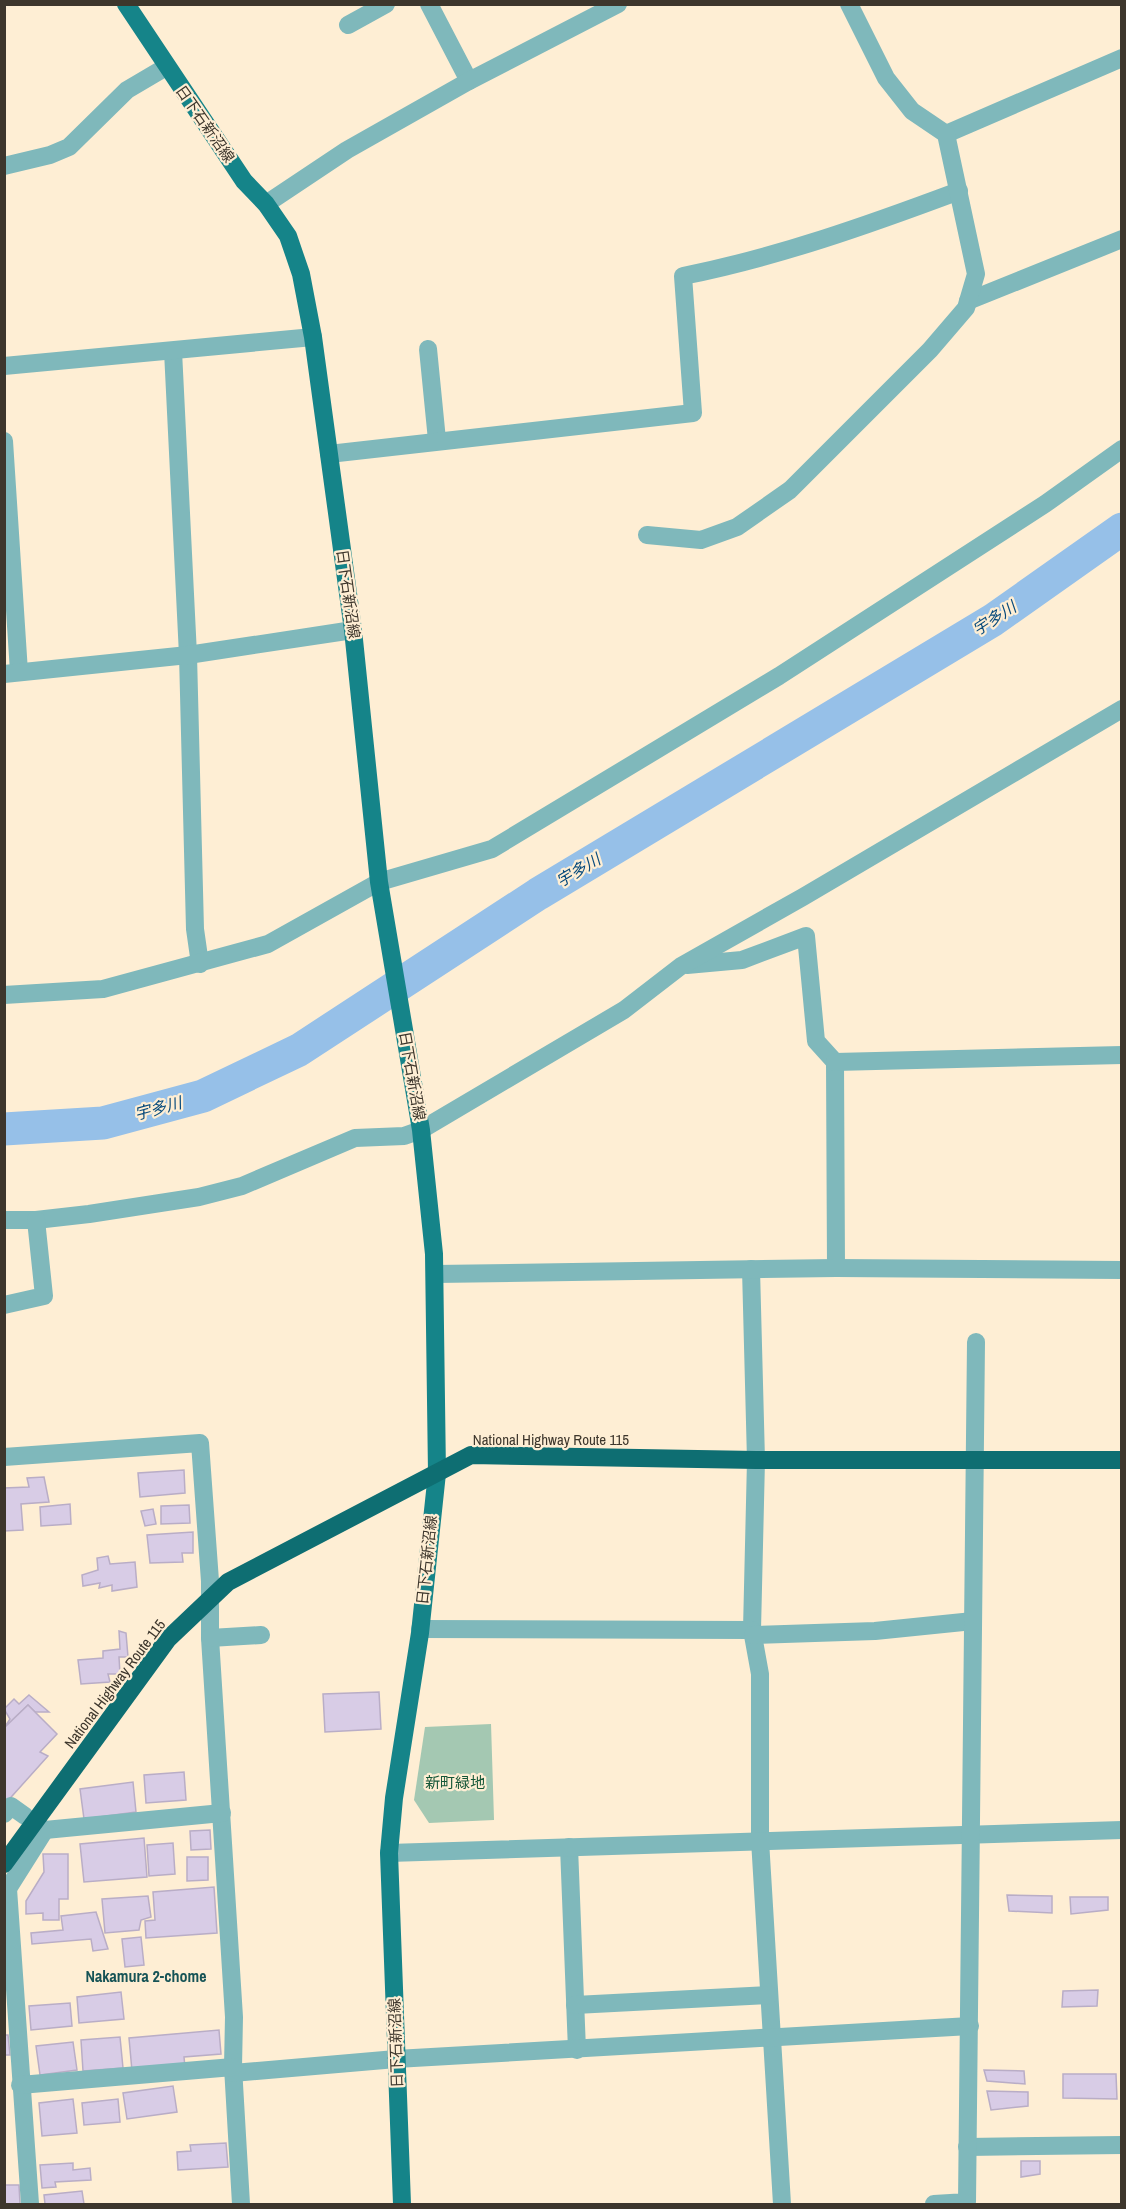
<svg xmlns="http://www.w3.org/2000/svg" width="1126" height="2209" viewBox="0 0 1126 2209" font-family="'Archivo Narrow','Noto Sans JP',sans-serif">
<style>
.green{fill:#a4c8b2}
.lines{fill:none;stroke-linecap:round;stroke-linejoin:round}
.river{stroke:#96c0e8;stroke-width:33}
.building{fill:#d8cce6;stroke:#b9adc6;stroke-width:1.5}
.minor{stroke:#7fb8bb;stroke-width:18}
.major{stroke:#158489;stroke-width:18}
.highway{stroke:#0e6e72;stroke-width:18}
.labels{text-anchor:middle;stroke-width:4.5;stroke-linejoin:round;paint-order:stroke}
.street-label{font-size:15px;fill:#3d362c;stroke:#feeed4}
.park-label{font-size:15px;fill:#145637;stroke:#feeed4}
.water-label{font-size:16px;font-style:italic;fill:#074a7c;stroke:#feeed4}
.neighbourhood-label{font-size:16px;font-weight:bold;fill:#165356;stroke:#feeed4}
</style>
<rect width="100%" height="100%" fill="#feeed4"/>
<path class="green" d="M491,1724L494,1820L429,1823L414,1800L425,1727Z"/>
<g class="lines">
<path class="river" d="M4,1129L103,1123L203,1096L299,1050L538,894L993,620L1122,529"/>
</g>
<g class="building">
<path d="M184,1470L185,1493L140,1497L138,1473Z"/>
<path d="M44,1477L49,1502L21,1504L23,1530L4,1531V1488L29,1487L27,1478Z"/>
<path d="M70,1504L71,1524L41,1526L40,1507Z"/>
<path d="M189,1505L190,1523L161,1524V1506Z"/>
<path d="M153,1509L156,1524L145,1526L141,1511Z"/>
<path d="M193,1532V1553H182L183,1562L150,1563L147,1535Z"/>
<path d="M108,1556L110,1564L135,1562L137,1587L112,1591V1585L99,1588L100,1583L83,1586L82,1575L98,1570L97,1558Z"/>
<path d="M119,1631L126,1633L128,1657H119L120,1674H108L110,1682L81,1684L78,1660L103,1658V1651L120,1649Z"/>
<path d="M379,1692L381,1729L325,1732L323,1694Z"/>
<path d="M29,1695L49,1712H35L28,1705L4,1728L10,1719L4,1709L14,1699L19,1704Z"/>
<path d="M28,1705L57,1734L40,1752L48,1756L4,1805V1728Z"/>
<path d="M184,1772L186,1800L146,1803L144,1775Z"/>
<path d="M133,1782L136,1812L84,1819L80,1789Z"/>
<path d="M210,1830L211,1849L191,1850L190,1831Z"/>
<path d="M144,1838L147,1877L84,1882L80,1844Z"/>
<path d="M173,1843L175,1874L149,1876L147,1845Z"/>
<path d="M43,1854H68V1899H59V1920H43V1913L26,1914V1901L44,1872Z"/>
<path d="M187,1857H208V1880L187,1881Z"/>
<path d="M214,1887L217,1933L146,1938L145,1921L155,1920L153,1892Z"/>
<path d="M1007,1895L1052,1896V1913L1009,1911Z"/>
<path d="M148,1896L151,1917L141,1920L139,1930L105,1933L102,1899Z"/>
<path d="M1070,1897H1108V1910L1071,1914Z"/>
<path d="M96,1912L108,1949L93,1951L91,1939L32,1944L31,1933L63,1930L61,1916Z"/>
<path d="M141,1937L144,1965L125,1967L122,1939Z"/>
<path d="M1098,1990L1097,2006L1062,2007L1063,1991Z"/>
<path d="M121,1992L124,2019L79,2023L77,1997Z"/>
<path d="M70,2003L72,2026L31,2030L29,2006Z"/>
<path d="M219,2030L221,2054L184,2057L185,2067L132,2071L129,2038Z"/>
<path d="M4,2035H8L10,2055H4Z"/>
<path d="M120,2037L123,2068L83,2071L81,2040Z"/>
<path d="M73,2042L77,2070L40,2075L36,2046Z"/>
<path d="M984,2070L1024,2071L1025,2084L987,2081Z"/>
<path d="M1063,2074H1116L1117,2099L1063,2098Z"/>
<path d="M173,2086L177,2112L127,2119L123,2093Z"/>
<path d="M987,2091L1028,2092V2106L991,2110Z"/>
<path d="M73,2099L77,2133L42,2136L39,2103Z"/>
<path d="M118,2099L120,2122L84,2125L82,2103Z"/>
<path d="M226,2143L228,2167L178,2170L177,2152L191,2151L190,2145Z"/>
<path d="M1021,2161H1040V2174L1021,2177Z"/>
<path d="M73,2163V2170L90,2168L91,2180L55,2182L56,2187L42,2188L40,2165Z"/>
<path d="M4,2185H19L20,2204H4Z"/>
<path d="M82,2191L84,2204H45L44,2195Z"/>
</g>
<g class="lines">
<g class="minor">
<path d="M429,4L469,81"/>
<path d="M348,25L386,4"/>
<path d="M946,134L1122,58"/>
<path d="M4,166L50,155L69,147L127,90L166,67"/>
<path d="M266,204L347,150L469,81L618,4"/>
<path d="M968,301L1122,239"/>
<path d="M428,349L437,440"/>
<path d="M173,351L188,655L195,929L200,964"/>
<path d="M4,366L313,337"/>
<path d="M4,441L19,672"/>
<path d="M329,454L693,413L683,276C778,257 868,225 959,191"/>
<path d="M647,535L701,540L737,527L790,490L930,350L966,308L976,274L946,134L912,111L886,78L849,4"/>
<path d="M4,674L188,655L353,630"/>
<path d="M687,965L742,960L806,936L816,1041L835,1062L836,1268"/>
<path d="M4,995L103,989L268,944L379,882L492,849L779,676L1045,504L1122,449"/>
<path d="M835,1062L1122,1055"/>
<path d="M4,1220H36L89,1214L199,1197L242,1186L355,1138L404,1136L421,1130L624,1010L681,966L803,897L1122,709"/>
<path d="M751,1269L756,1460L752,1630L760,1674V1840L782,2204"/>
<path d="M435,1274L836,1268L1122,1270"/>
<path d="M4,1305L44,1296L36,1220"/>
<path d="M4,1457L200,1443L210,1581V1638L234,2017L233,2067L241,2204"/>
<path d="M420,1629L752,1630"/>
<path d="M753,1635L875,1631L973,1621"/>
<path d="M210,1638L261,1635"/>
<path d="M4,1814L11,1806L25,1816"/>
<path d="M39,1826L45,1830L222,1813"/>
<path d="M569,1847L577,2050"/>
<path d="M389,1853L1122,1830"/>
<path d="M8,1889L30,2204"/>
<path d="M4,1895L45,1830"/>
<path d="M575,2005L769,1995"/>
<path d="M233,2073L396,2059L970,2026"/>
<path d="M20,2085L233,2067"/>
<path d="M967,2147L1122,2145"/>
<path d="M934,2204L967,2202L976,1342"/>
</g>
<path class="major" d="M126,4L244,181L266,204L288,236L301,274L313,337L353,630L379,882L421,1130L434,1254L437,1473L420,1633L394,1798L389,1853L402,2204"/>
<path class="highway" d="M4,1864L168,1639L228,1582L471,1455L756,1460H1122"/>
</g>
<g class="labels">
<g class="street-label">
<text transform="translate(205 124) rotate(55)" y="5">日下石新沼線</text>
<text transform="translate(348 594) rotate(82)" y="5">日下石新沼線</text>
<text transform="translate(412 1076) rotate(80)" y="5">日下石新沼線</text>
<text x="551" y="1445">National Highway Route 115</text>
<text transform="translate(427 1560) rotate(-84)" y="5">日下石新沼線</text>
<text transform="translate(115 1684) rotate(-53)" y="5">National Highway Route 115</text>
<text transform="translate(396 2043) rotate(-92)" y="5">日下石新沼線</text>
</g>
<g class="park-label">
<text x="455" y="1788">新町緑地</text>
</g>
<g class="water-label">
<text transform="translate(994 618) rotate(-33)" y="6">宇多川</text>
<text transform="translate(578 870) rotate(-31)" y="6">宇多川</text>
<text transform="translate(158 1108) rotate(-15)" y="6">宇多川</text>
</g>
<g class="neighbourhood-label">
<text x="146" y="1982">Nakamura 2-chome</text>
</g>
</g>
<rect width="1126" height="2209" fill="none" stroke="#3d362c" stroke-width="12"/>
</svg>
